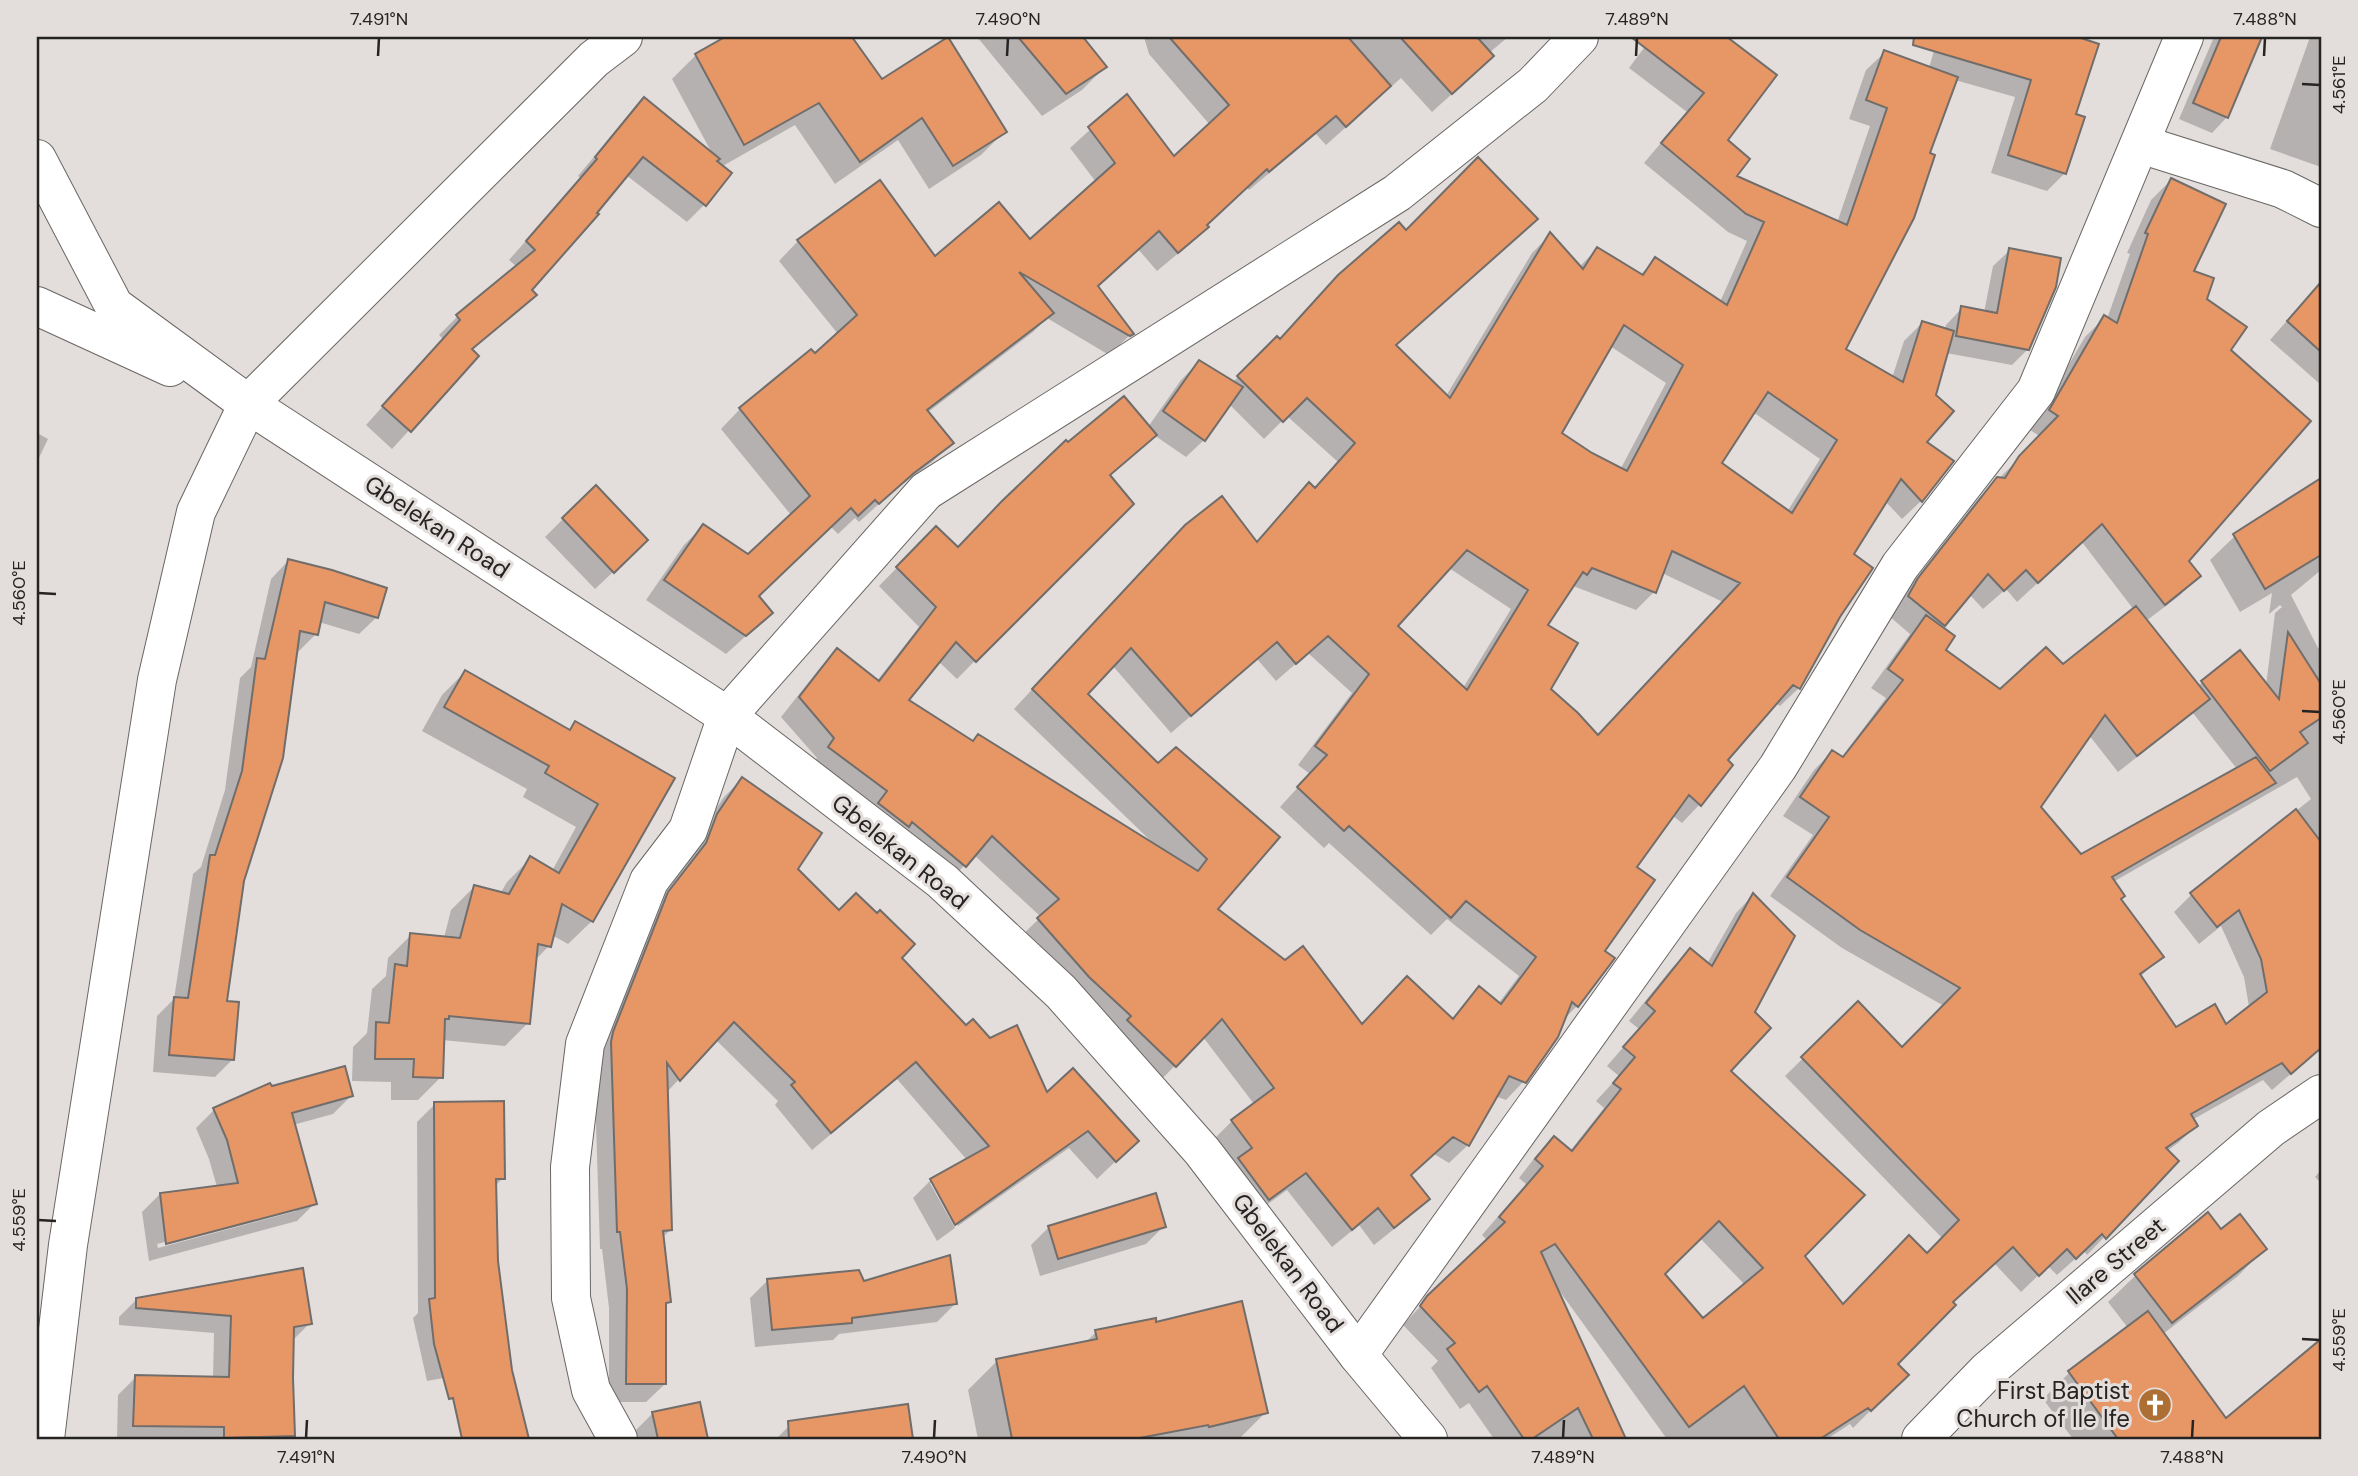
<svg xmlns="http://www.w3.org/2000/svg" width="2358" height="1476" viewBox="0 0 2358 1476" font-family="'DM Sans',sans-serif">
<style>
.shadow{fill:#0003;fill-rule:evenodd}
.building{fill:#e79666;stroke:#716d6b;stroke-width:2;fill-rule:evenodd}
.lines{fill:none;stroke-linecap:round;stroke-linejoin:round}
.street-casing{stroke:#6a6664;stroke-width:40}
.street{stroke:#fff;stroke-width:38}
.ticks{fill:none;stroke:#262423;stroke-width:2.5}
.labels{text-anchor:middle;stroke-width:6;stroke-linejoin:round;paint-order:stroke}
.street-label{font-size:24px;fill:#262423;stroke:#e3dedc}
.poi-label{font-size:24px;fill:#262423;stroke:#e3dedc;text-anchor:end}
.neatline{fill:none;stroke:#262423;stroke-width:2.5}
.ticks-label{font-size:18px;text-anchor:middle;fill:#262423}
</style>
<rect width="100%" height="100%" fill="#e3dedc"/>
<g class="shadow">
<path d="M729,37H850L881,82L1005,131L981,155L929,189L898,140L835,184L795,125L721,167L705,204L687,222L626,175L530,290L534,295L516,313L471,351L477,356L392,449L366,425L443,339L439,335L457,317L517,267L509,260L581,178L578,176L627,117L645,99L714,157L672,79L696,55Z"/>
<path d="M980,37H1081L1105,67L1082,90L1042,116L978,38Z"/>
<path d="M1144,37H1508L1489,53L1473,75L1432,112L1401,78L1326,145L1316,134L1249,190L1247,187L1205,226L1187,246L1157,271L1138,249L1097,287L1131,334L1109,355L1047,318L1033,332L927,413L952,443L932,462L892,492L859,522L855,518L838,534L830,526L757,596L771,613L726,654L646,600L684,545L703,526L748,556L791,515L721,429L740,409L811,351L815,356L838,334L779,261L798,241L880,182L935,259L1030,242L1096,182L1070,148L1127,96L1174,158L1210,125L1149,54Z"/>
<path d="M1652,37H1724L1774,75L1725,141L1734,176L1837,223L1870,126L1849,119L1866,70L1885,52L1929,68L1938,37H2073L2097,45L2073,115L2065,173L2047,191L1991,173L2015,97L1955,80L1843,349L1892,378L1904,341L1922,323L1945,330L1946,325L1962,308L1984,313L1993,266L2010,250L2028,349L2012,365L1946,353L1934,395L1925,442L1951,462L1921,501L1902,519L1885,501L1852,555L1839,616L1799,688L1780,706L1775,703L1725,761L1700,804L1682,823L1672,815L1634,867L1603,951L1612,958L1577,1006L1563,1020L1524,1081L1506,1100L1495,1096L1468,1145L1449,1163L1434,1154L1409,1176L1428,1199L1409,1217L1374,1245L1359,1225L1332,1247L1287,1190L1250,1217L1214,1139L1232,1121L1254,1104L1203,1037L1157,1084L1020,937L1041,917L974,855L946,885L811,766L817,758L781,717L819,669L837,650L876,682L919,627L879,586L936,528L958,549L1068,444L1148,427L1181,380L1199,362L1233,382L1277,338L1279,341L1406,233L1517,237L1395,346L1446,396L1532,253L1550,235L1579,267L1597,249L1640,275L1656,259L1720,302L1747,241L1728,232L1644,163L1687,112L1629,68ZM1610,346L1666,383L1620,470L1560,433ZM1229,404L1264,439L1287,416L1338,462L1314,489L1256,543L1166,546L1014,709L1154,844L1153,845L978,736L972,742L906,701L938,661L957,679L1131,503L1109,476L1154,435L1186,457L1204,440ZM1753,412L1820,459L1787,512L1720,463ZM1449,568L1511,609L1463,688L1396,626ZM1662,573L1723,602L1598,737L1548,689L1545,626L1573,586L1636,610L1654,592ZM1308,653L1352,693L1298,765L1310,774L1280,807L1324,848L1329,843L1431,935L1447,919L1519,976L1498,1004L1479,989L1451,1019L1362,1026L1216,909L1277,838L1158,766L1086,694L1112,665L1171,733L1257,659L1276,681Z"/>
<path d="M2214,37H2258L2227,117L2212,133L2179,119Z"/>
<path d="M2310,37H2321V167L2270,149Z"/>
<path d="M2171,180L2192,272L2229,351L2186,561L2199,576L2179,596L2146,621L2198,686L2240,652L2266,686L2275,613L2282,607L2280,605L2269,614L2272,593L2240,612L2210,560L2235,536L2321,480V570L2291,595L2318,648L2321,647V1048L2272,1090L2263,1080L2192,1120L2196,1126L2178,1143L2167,1151L2177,1161L2087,1255L2084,1251L2057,1275L2048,1266L2021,1292L1995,1264L1952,1303L1896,1364L1906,1375L1853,1428L1850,1424L1827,1439H1667L1558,1289L1556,1290L1624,1439H1494L1469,1403L1460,1409L1431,1368L1438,1361L1403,1325L1428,1298L1488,1241L1482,1235L1526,1184L1519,1178L1536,1156L1554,1138L1570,1151L1604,1108L1596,1101L1619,1076L1607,1066L1639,1029L1629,1021L1672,968L1690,950L1707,964L1736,913L1753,895L1752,1012L1728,1071L1803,1256L1843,1306L1927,1255L1943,1239L1785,1076L1858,1004L1902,1049L1944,1006L1842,948L1770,896L1813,835L1783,816L1814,770L1832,752L1841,758L1886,698L1871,688L1910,634L1889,616L1899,600L1978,499L2041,437L2030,430L2085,337L2105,317L2107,319L2130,254L2127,253L2151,200ZM2082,542L2134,610L2062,667L2000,691L1943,651L1941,628L1969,594L1983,609L2006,589L2017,602ZM2193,713L2237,769L2081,856L2038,807L2089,735L2118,772ZM2297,777L2311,799L2191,895L2174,912L2199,944L2221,926L2244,977L2249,1007L2225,1026L2175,1029L2140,977L2161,957L2119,899L2113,882ZM1700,1238L1745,1285L1703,1320L1663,1274Z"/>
<path d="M2321,288V385L2270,340L2299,307Z"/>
<path d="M37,433L48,439L37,462Z"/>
<path d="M563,519L628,558L595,589L545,537Z"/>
<path d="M288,561L377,617L359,634L319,622L316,634L298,652L295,651L243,881L225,1003L233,1059L215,1077L153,1072L157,1016L174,999L193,874L201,867L225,790L240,678L251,667L271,579Z"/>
<path d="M465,672L568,731L575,724L672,779L592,921L568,944L552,935L549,946L534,961L528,1023L505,1046L442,1040L441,1077L418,1100H391V1082L352,1081L353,1047L367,1033L372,989L386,976L388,958L411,935L444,938L451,910L474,887L500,894L507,882L530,859L552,871L576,827L523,797L527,789L422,731L442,695Z"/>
<path d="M742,779L796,869L839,913L900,958L966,1027L1047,1095L1073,1071L1118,1159L1097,1179L1069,1148L958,1226L934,1183H930L955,1228L937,1241L913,1198L931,1180L967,1160L897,1079L812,1150L775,1105L778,1101L716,1040L666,1093L670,1230L662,1238L669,1302L664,1307L665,1384L646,1402H609V1308L602,1249H600L594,1061L651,912L688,863L699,834L724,797Z"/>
<path d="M351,1096L333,1114L293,1125L315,1203L297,1221L149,1261L142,1212L160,1194L217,1187L209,1159L196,1128L214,1110ZM296,1207V1211L158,1248L157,1244Z"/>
<path d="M435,1104L503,1178L494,1187L496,1261L510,1370L527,1439H473L454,1376L427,1381L413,1318L418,1313L417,1122Z"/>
<path d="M2321,1170V1183L2315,1177Z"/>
<path d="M2207,1214L2221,1232L2264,1249L2238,1276L2163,1334L2226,1420L2309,1351L2321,1366V1439H2073L2043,1399L2069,1373L2128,1328L2108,1302L2135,1276Z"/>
<path d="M1164,1226L1146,1244L1040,1276L1031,1245L1049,1227Z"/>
<path d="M768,1280L863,1283L955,1304L937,1322L839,1334L833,1340L755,1347L750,1298Z"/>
<path d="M137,1299L310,1323L292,1341L293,1435L289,1439H117L118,1395L136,1377L213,1379L214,1333L119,1325V1317Z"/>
<path d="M1155,1324L1266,1412L1239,1439H978L968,1390L997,1361L1085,1343L1096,1332Z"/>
<path d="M699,1404L706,1439H636L635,1431L653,1413Z"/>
<path d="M793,1422L911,1438L909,1439H776Z"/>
</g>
<g class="building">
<path d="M725,37H852L882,79L948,37L1007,132L953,166L922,118L860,162L819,103L744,145L695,54Z"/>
<path d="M1018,37H1083L1107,67L1066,94Z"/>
<path d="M1169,37H1348L1391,86L1346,127L1336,116L1269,172L1267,169L1207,225L1209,227L1178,253L1159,231L1098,286L1134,334L1130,336L1019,272L1054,313L927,410L954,443L914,473L879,504L875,500L858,516L851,508L759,596L773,613L746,636L664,580L703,524L748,554L810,496L739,408L811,349L815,353L857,315L797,240L880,180L935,256L999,202L1030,239L1115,163L1088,127L1127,94L1174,156L1229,105Z"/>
<path d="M1400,37H1477L1494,56L1452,94Z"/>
<path d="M1631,37H1727L1777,75L1728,140L1750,159L1737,176L1847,225L1887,108L1866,100L1884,50L1958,77L1930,153L1935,155L1914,218L1846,349L1903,382L1922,321L1954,331L1936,395L1954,411L1927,442L1954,461L1922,502L1901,479L1854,554L1873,568L1840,617L1800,689L1793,685L1728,760L1733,765L1701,806L1689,795L1637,867L1655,880L1605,951L1615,958L1578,1007L1572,1002L1558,1037L1526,1083L1509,1076L1469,1146L1453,1137L1411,1175L1430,1199L1394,1228L1378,1208L1352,1230L1306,1173L1269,1200L1238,1158L1252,1148L1231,1120L1274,1088L1222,1019L1176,1067L1127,1020L1131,1016L1089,977L1037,918L1059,899L992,836L966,867L912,822L909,827L878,803L887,791L828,747L834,738L799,697L837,648L879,681L936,607L896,567L936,526L958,547L1002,501L1066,440L1068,442L1124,396L1157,435L1110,475L1134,504L976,662L956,642L909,700L973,741L978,734L1198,871L1207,859L1032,689L1185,525L1222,496L1257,542L1309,482L1315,488L1355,443L1307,398L1283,422L1237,376L1277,336L1280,339L1338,275L1399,222L1406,230L1478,157L1538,219L1396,345L1450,398L1550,232L1583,269L1597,247L1643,275L1655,257L1727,305L1764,222L1746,214L1661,143L1704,93ZM1624,325L1683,365L1627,471L1592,453L1562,433ZM1768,392L1837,440L1792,513L1722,463ZM1467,550L1528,590L1467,690L1398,626ZM1672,551L1740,583L1598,735L1578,713L1551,689L1578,643L1548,625L1583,572L1587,575L1592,568L1656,593ZM1328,636L1369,674L1315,746L1327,755L1297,787L1344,831L1349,826L1451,918L1466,901L1536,957L1501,1004L1479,986L1453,1019L1407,976L1362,1024L1303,946L1285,960L1218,909L1280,837L1176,747L1158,763L1088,694L1131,648L1191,716L1277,642L1296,664Z"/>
<path d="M1914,37H2078L2099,44L2076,114L2085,117L2066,174L2008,155L2031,80L1913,45Z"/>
<path d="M2221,37H2262L2228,118L2193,103Z"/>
<path d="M644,97L720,159L717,161L732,173L706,206L643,157L597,213L599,214L532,290L537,295L472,349L479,356L411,432L382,406L460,320L456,315L535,250L526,241L597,159L595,157Z"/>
<path d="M2171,178L2226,204L2194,271L2214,278L2207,299L2247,327L2231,350L2311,421L2189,561L2201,576L2165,605L2102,524L2038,583L2026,570L2004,591L1988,574L1945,626L1908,596L1918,578L1997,477L2005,478L2019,456L2058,416L2049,410L2104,315L2117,323L2148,234L2145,233Z"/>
<path d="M2009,248L2061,258L2056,287L2029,350L1956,336L1961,306L1997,313Z"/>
<path d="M2321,282V352L2287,321Z"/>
<path d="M1199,360L1243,387L1205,441L1163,411Z"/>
<path d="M2321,478V555L2265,589L2233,534Z"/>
<path d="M596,485L648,540L614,573L562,518Z"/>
<path d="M288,559L332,570L387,588L378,618L325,602L318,635L300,631L283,758L244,881L227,1001L239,1002L234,1060L169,1055L174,997L188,998L210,855H215L242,771L257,658L265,659Z"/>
<path d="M2136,606L2210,699L2137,756L2105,715L2041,807L2081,854L2256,757L2276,783L2112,877L2125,896L2121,899L2164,957L2140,974L2176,1027L2215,1004L2226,1024L2267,992L2261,959L2239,910L2217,927L2190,893L2296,809L2321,842V1048L2291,1074L2282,1063L2191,1114L2198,1126L2166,1148L2179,1161L2106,1239L2102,1234L2076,1259L2067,1249L2039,1276L2013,1247L1953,1302L1956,1305L1898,1364L1909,1375L1871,1411L1868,1408L1820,1439H1779L1744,1386L1689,1427L1555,1244L1541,1252L1626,1439H1593L1578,1408L1532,1439H1524L1487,1386L1479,1392L1447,1349L1455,1343L1420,1306L1427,1296L1505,1222L1499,1217L1543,1166L1535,1159L1554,1136L1572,1151L1621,1089L1613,1083L1635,1057L1623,1047L1655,1011L1646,1003L1690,948L1712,966L1753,893L1795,936L1755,1012L1771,1028L1731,1071L1865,1195L1805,1256L1843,1304L1909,1235L1927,1253L1959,1220L1801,1057L1858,1001L1902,1047L1960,988L1860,930L1787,877L1829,817L1800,797L1832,750L1843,757L1903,680L1888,669L1926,615L1955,636L1946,650L2000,689L2046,647L2063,664ZM1719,1221L1763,1268L1703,1318L1665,1274Z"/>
<path d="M2288,632L2321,684V718L2300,732L2308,743L2270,771L2201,681L2240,650L2279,699Z"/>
<path d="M465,670L570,730L575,721L675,778L593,922L562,904L551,947L538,944L530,1024L449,1016V1019H445L443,1078L413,1077L414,1059H375L376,1022L389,1023L395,964L407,966L410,933L460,938L474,885L509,894L530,856L559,873L598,804L545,773L549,766L444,707Z"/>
<path d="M742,777L822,833L798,869L839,910L856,893L877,913L880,910L915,944L902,958L966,1025L973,1019L990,1038L1017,1025L1047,1092L1073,1068L1139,1141L1116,1162L1088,1131L955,1225L930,1179L989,1146L916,1062L831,1133L791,1085L795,1082L734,1022L680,1081L667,1063L672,1230L663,1231L671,1302L666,1303V1384H626L627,1289L620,1232H617L611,1042L613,1032L668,892L706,843L717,814Z"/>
<path d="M345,1066L353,1096L292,1113L317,1204L166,1244L160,1193L238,1183L227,1140L213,1108L270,1083L272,1086Z"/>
<path d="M504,1101L505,1179H496L498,1261L512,1370L529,1439H462L453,1398L449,1399L434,1344L429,1299L435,1298L434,1102Z"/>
<path d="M1156,1193L1166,1227L1058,1259L1048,1226Z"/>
<path d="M2208,1212L2221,1229L2240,1214L2267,1249L2172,1323L2134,1274Z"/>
<path d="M950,1255L957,1304L852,1318V1323L772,1330L767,1279L859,1270L864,1281Z"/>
<path d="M303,1268L312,1324L294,1327L293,1378L295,1436L224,1438V1427L133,1426L135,1375L229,1377L231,1316L136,1308V1298Z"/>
<path d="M1242,1301L1268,1413L1209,1427L1208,1425L1134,1439H1012L996,1359L1097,1339L1095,1330L1156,1318V1322Z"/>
<path d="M2148,1311L2226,1418L2321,1339V1439H2118L2068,1371Z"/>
<path d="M700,1402L708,1439H658L652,1412Z"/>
<path d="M908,1404L913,1439H789L788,1421Z"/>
</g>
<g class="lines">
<g class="street-casing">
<g id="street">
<path d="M2140,144L2283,189L2321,208"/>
<path d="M37,159L114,306L248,404L727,716L942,881L1061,992L1202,1151L1358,1355L1428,1439"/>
<path d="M37,306L170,367"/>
<path d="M1358,1355L1778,767L1900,566L2036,391L2184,37"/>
<path d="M45,1439L68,1245L157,680L196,512L248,404L594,59L623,37"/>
<path d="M618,1439L591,1390L571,1298L570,1167L585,1044L649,881L688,830L727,716L926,491L1397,193L1533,85L1579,37"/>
<path d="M1921,1439L1987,1371L2271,1128L2321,1094"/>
</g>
</g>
<use href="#street" class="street"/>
</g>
<path class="ticks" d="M378,56L379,38M1007,56L1008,38M1636,56L1637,38M2264,56L2265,38M2302,84L2320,85M38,593L56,594M2302,711L2320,712M38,1220L56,1221M2302,1339L2320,1340M306,1438L307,1420M934,1438L935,1420M1563,1438L1564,1420M2192,1438L2193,1420"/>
<defs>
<g id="church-disc" transform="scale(1.75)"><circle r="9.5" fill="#ae6f35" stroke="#e3dedc"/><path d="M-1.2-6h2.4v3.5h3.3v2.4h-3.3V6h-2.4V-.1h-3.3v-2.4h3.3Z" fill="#fff"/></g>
</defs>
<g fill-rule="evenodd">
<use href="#church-disc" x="2155" y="1405"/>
</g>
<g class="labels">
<g class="street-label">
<text transform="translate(437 527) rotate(33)" y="8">Gbelekan Road</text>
<text transform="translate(900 852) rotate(39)" y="8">Gbelekan Road</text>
<text transform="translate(2116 1261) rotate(-40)" y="8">Ilare Street</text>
<text transform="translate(1288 1263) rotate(53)" y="8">Gbelekan Road</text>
</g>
<g class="poi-label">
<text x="2130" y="1399">First Baptist<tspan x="2130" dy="28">Church of Ile Ife</tspan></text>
</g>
</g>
<rect width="2358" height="1476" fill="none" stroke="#e3dedc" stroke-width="77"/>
<rect x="38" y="38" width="2282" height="1400" class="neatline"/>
<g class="ticks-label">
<text x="379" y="25">7.491°N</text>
<text x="1008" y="25">7.490°N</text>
<text x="1637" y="25">7.489°N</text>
<text x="2265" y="25">7.488°N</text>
<text transform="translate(2339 85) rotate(-90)" y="6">4.561°E</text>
<text transform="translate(19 593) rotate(-90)" y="6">4.560°E</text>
<text transform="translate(2339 712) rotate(-90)" y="6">4.560°E</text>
<text transform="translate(19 1220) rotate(-90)" y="6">4.559°E</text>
<text transform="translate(2339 1340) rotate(-90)" y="6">4.559°E</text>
<text x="306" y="1463">7.491°N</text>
<text x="934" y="1463">7.490°N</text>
<text x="1563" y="1463">7.489°N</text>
<text x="2192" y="1463">7.488°N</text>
</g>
</svg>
